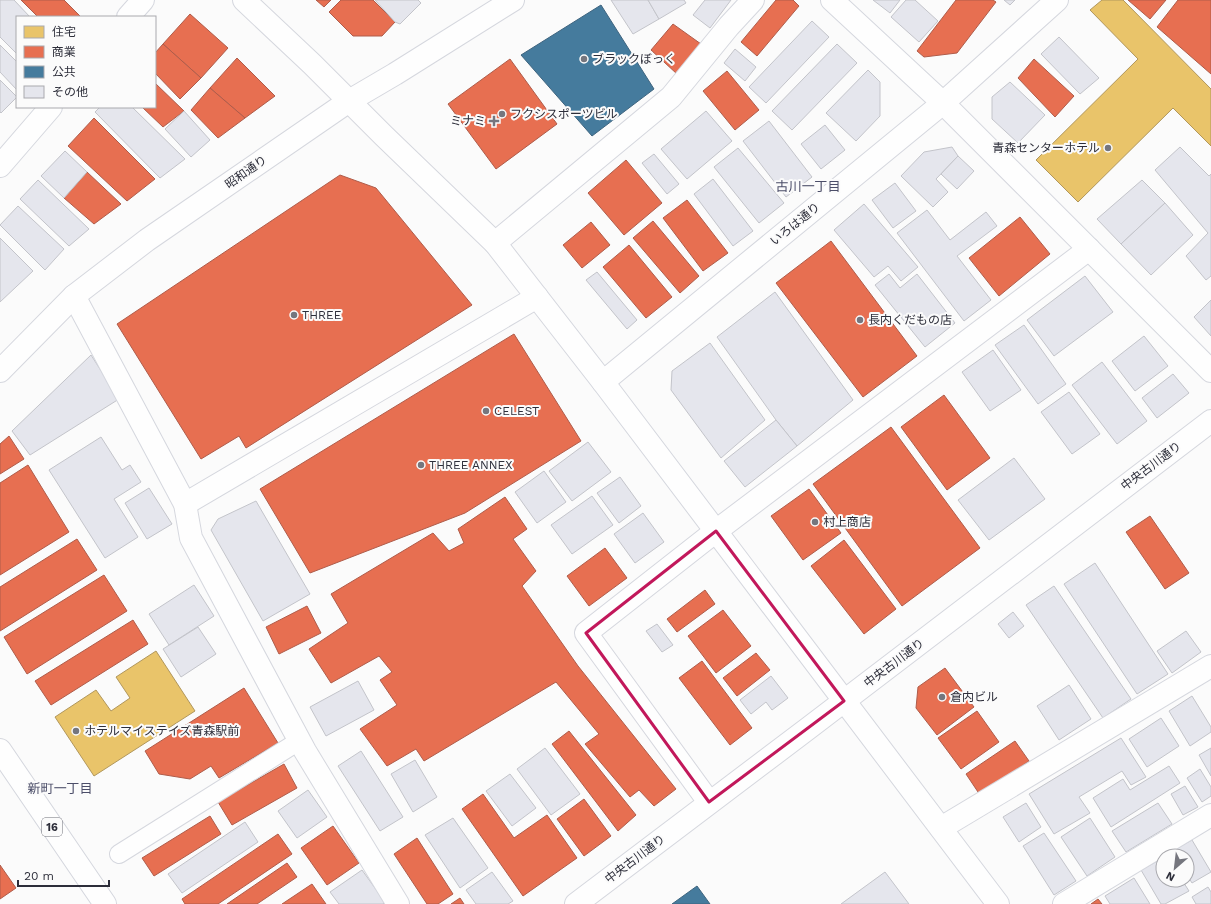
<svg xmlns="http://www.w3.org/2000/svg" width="1211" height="904" viewBox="0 0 1211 904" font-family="'Work Sans','Noto Sans JP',sans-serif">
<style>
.homes{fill:#e9c46a;stroke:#b1975c}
.shops{fill:#e76f51;stroke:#af5c4a}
.public{fill:#457b9d;stroke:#3e647f}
.building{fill:#e5e6ed;stroke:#c3c4ca}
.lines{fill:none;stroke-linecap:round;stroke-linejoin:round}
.pedestrian-casing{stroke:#d5d7de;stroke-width:20}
.minor-casing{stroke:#d5d7de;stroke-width:24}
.tertiary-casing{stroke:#d5d7de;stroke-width:24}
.secondary-casing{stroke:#d5d7de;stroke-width:24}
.primary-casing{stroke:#d5d7de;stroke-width:24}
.pedestrian{stroke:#fefefe;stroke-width:18}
.minor{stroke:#fefefe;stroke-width:22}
.tertiary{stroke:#fefefe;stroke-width:22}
.secondary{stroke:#fefefe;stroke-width:22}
.primary{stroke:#fefefe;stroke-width:22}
.marked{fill:none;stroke:#c2185b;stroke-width:3;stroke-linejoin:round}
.poi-dot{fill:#75767e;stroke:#fbfbfb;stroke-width:1.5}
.labels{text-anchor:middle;stroke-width:4;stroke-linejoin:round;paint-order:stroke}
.shield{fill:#fbfbfb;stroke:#6b6c74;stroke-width:1}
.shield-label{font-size:11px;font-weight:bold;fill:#2d2e3a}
.poi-label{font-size:12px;fill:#2d2e3a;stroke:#fbfbfb;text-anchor:start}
.street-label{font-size:12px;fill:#2d2e3a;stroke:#fbfbfb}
.neighbourhood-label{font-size:13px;fill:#4c4e69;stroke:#fbfbfb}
</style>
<rect width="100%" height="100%" fill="#fbfbfb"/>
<g class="homes">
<path d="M1102,0H1123L1211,89V146L1173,108L1078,202L1036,160L1138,59L1090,10Z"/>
<path d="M156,651L195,711L94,776L55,717L96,690L111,711L130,698L116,677Z"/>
</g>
<g class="shops">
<path d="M21,0H64L81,17H38Z"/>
<path d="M316,0H331L324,7Z"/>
<path d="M341,0H373L395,22L382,36H353L329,12Z"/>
<path d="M776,0H793L799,6L757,56L741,42Z"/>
<path d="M956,0H993L996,2L957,53L924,57L917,51Z"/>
<path d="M1128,0H1166L1150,19Z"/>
<path d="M1178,0H1211V74L1157,27Z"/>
<path d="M190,14L228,48L201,78L163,44Z"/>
<path d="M673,24L701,44L677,74L651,50Z"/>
<path d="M163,44L201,78L180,99L155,73V53Z"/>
<path d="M237,58L275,96L245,118L210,88Z"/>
<path d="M510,59L557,124L496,169L448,104Z"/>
<path d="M1034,59L1074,96L1055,117L1018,78Z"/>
<path d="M727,71L759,110L735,130L703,91Z"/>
<path d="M155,83L184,111L163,127L142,107H155Z"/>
<path d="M210,88L245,118L218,138L191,110Z"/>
<path d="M94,118L155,179L127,201L68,146Z"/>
<path d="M626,160L662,203L624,235L588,193Z"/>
<path d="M87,172L121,204L94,224L64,198Z"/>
<path d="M340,175L376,188L472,305L246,448L239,436L201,459L117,324Z"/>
<path d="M687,200L728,253L703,271L663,218Z"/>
<path d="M1020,217L1050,254L999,296L969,258Z"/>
<path d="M653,221L699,276L680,293L633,238Z"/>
<path d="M591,222L610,245L582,268L563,245Z"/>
<path d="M831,241L917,356L863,397L776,283Z"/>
<path d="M629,245L672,297L646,318L603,267Z"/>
<path d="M514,334L581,441L465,513L310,573L260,489Z"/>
<path d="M944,395L990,458L947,490L901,427Z"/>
<path d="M891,427L980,548L902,606L813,484Z"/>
<path d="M9,436L24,459L0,474V444Z"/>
<path d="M28,465L69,532L0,575V483Z"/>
<path d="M809,489L841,533L803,560L771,516Z"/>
<path d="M505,497L527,529L513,539L536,571L522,586L578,666L676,789L654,806L639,790L630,797L585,744L599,734L556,682L424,761L416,749L387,766L360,729L397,705L380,680L392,672L379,656L331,683L309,649L348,623L331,594L433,533L449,551L464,543L458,529Z"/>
<path d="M1150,516L1189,573L1165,589L1126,532Z"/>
<path d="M77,539L97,570L0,631V587Z"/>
<path d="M844,540L896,609L864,634L811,566Z"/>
<path d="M605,548L627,578L589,606L567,576Z"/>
<path d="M104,575L127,611L27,674L4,637Z"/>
<path d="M705,590L715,604L677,632L667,619Z"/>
<path d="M307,606L321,633L279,654L266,627Z"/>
<path d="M723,610L751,646L716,673L688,636Z"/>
<path d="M133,620L148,644L51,705L35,681Z"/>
<path d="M756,653L770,670L737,696L723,678Z"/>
<path d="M702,661L752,728L730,745L679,678Z"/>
<path d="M945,668L974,707L937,735L916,708L918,687Z"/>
<path d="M244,688L278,743L219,778L211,766L190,779L159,774L145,751Z"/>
<path d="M977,711L999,742L961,769L938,738Z"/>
<path d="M569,731L636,815L618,831L552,744Z"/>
<path d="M1015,741L1029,761L980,795L966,774Z"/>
<path d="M284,764L297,788L232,825L218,802Z"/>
<path d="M483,794L514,838L547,815L577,858L523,896L462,809Z"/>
<path d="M584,799L611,836L584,856L557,819Z"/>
<path d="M210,816L221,834L154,876L142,858Z"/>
<path d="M333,826L359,863L327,885L301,848Z"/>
<path d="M278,834L292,854L218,904H185L182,899Z"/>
<path d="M417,838L453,894L438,904H427L394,854Z"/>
<path d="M287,863L297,877L257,904H227Z"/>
<path d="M0,865L16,888L0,899Z"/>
<path d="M312,884L326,904H282Z"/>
<path d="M460,898L464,904H451Z"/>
<path d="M1098,899L1102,904H1091Z"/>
</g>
<g class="public">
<path d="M601,5L654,89L592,136L521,55Z"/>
<path d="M697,886L710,904H672Z"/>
</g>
<g class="building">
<path d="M0,0H14L30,17H17V54L0,37Z"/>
<path d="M375,0H418L421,3L400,24L395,22Z"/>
<path d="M611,0H648L659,19L633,34Z"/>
<path d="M648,0H684L686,3L659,19Z"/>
<path d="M705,0H731L710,28L693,15Z"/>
<path d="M873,0H900L890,13Z"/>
<path d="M906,0H915L938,21L919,42L891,17Z"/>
<path d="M1004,0H1015L1010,5Z"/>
<path d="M812,21L829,37L766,103L749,87Z"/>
<path d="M1059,37L1099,78L1080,94L1041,54Z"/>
<path d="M837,44L857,63L792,130L772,111Z"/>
<path d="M0,45L17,62V90L0,72Z"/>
<path d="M735,49L756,67L745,81L724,63Z"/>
<path d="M868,70L880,82V116L856,141L826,113Z"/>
<path d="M0,80L17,97L1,113L0,112Z"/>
<path d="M1010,82L1045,115L1018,143L992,119V97Z"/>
<path d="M100,107H132L185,159L160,178L95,112Z"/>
<path d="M184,111L210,140L191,157L165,129Z"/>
<path d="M706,111L732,141L687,179L661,149Z"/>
<path d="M769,121L812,177L786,197L743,141Z"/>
<path d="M825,125L845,150L821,169L801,144Z"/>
<path d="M952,147L958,156L936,179L948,192L933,207L901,176L924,152Z"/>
<path d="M1180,147L1209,176L1211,174V276L1206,280L1186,256L1208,233L1155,170Z"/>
<path d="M738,148L784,203L759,223L714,167Z"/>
<path d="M65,151L87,172L64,198L41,176Z"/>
<path d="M654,154L679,184L667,194L642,163Z"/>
<path d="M958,156L974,171L957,189L941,174Z"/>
<path d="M713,179L753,231L733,246L694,194Z"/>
<path d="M38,180L89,229L69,246L20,199Z"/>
<path d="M1142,180L1165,203L1121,244L1097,219Z"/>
<path d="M895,183L916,211L893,228L872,200Z"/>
<path d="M1165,203L1193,235L1151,275L1121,244Z"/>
<path d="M864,204L918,267L901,281L888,266L874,277L834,230Z"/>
<path d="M18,206L64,249L45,270L0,225Z"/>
<path d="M927,210L950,240L986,212L997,226L957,256L991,300L964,321L897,233Z"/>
<path d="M0,238L33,271L0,302Z"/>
<path d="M597,272L637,320L627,329L586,280Z"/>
<path d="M889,274L900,288L917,274L955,323L925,347L875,285Z"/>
<path d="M1085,276L1113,312L1054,356L1027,320Z"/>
<path d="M775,292L853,400L797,446L776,420L717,337Z"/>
<path d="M1211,300V336L1194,317Z"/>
<path d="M1024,325L1066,384L1038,404L995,345Z"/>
<path d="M1144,336L1168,366L1135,391L1112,361Z"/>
<path d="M710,343L765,420L721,458L671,390L672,371Z"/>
<path d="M993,350L1021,390L990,411L962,372Z"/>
<path d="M91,355L119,399L30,455L12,431Z"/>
<path d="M1102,362L1147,421L1117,444L1072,385Z"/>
<path d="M1173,374L1189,393L1157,418L1142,398Z"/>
<path d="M1069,392L1100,434L1072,454L1041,412Z"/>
<path d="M776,420L797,446L745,487L724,461Z"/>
<path d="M101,437L122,470L130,465L141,482L114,499L138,537L105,558L49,470Z"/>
<path d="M588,442L611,472L572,501L549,471Z"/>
<path d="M1014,458L1045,499L989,540L958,500Z"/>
<path d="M544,471L566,502L537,523L515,492Z"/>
<path d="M620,477L641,506L619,523L597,493Z"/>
<path d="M149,488L172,524L147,539L125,503Z"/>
<path d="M592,496L613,525L572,554L551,525Z"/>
<path d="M256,501L310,594L263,621L211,530L218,519Z"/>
<path d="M643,513L664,542L635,563L614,534Z"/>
<path d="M1095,563L1168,674L1137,694L1064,584Z"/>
<path d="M194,585L214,616L169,645L149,614Z"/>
<path d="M1054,586L1131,699L1103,718L1026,605Z"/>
<path d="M1013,612L1024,626L1009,638L998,624Z"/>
<path d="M657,624L673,645L662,652L646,631Z"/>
<path d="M198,627L216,654L181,677L163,649Z"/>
<path d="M1186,631L1201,652L1172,673L1157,651Z"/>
<path d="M771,676L788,698L772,710L766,702L751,714L740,700Z"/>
<path d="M358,681L374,710L326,736L310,707Z"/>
<path d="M1069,685L1091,719L1059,740L1037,706Z"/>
<path d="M1192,696L1211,727V732L1190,746L1169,711Z"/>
<path d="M1161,718L1179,746L1147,767L1129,739Z"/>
<path d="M1121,738L1146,777L1131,785L1122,771L1079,797L1090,813L1054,834L1029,794Z"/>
<path d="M545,748L580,794L551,815L517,769Z"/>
<path d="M1211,748V776L1199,755Z"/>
<path d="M361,751L403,817L380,831L338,766Z"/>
<path d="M415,760L437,797L413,812L391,774Z"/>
<path d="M1169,766L1180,783L1111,827L1093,798L1123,779L1130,790Z"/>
<path d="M1200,769L1211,787V796L1202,802L1187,778Z"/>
<path d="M510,774L536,808L512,826L486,791Z"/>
<path d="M1185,786L1198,807L1183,815L1171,794Z"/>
<path d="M308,790L327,817L297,838L278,811Z"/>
<path d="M1026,803L1041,827L1019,842L1003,817Z"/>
<path d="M1158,803L1172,824L1126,852L1112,831Z"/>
<path d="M453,818L488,868L460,888L425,835Z"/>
<path d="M1090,818L1115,857L1087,876L1061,837Z"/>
<path d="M245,822L258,842L182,893L168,874Z"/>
<path d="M1044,833L1076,881L1054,895L1023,846Z"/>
<path d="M1192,840L1211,872L1192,883L1187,875V856H1177L1173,850Z"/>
<path d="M1163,858V880H1182L1189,891L1165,904H1161L1141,870Z"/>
<path d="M362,870L385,902L383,904H339L330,892Z"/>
<path d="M492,872L513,901L508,904H476L466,890Z"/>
<path d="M885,872L909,904H841Z"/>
<path d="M1134,878L1150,904H1110L1105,896Z"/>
<path d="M1208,887L1211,892V904H1196L1192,897Z"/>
</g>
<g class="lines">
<g class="pedestrian-casing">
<path id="pedestrian" d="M119,854L299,741"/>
</g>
<g class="minor-casing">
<g id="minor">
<path d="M832,0L943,103L1211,371"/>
<path d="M128,17L143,0"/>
<path d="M0,166L51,107"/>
<path d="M495,243L671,97L729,26L753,0"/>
<path d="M74,296L185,504L191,538L305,751L398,904"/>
<path d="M603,382L943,103L1057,0"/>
<path d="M185,504L537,297"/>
<path d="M709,802L586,633L716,531L1089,249"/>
<path d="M941,828L1211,666"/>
<path d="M1064,904L1211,815"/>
</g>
</g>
<g class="tertiary-casing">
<g id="tertiary">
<path d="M244,0L312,64L384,136L495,243L603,382L998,904"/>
<path d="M576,904L810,727L1211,421"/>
</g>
</g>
<g class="secondary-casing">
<path id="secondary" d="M0,371L74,296L147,240L349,101L395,74L513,0"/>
</g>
<g class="primary-casing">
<path id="primary" d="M0,750L105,904"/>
</g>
<use href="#pedestrian" class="pedestrian"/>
<use href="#minor" class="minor"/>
<use href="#tertiary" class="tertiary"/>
<use href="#secondary" class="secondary"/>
<use href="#primary" class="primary"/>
</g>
<path class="marked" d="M716,531L844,701L709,802L586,633Z"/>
<g class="poi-dot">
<circle cx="584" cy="59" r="4"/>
<circle cx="502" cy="114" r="4"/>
<path d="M492 115h4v4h4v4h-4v4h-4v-4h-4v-4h4z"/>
<circle cx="1108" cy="148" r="4"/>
<circle cx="294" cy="315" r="4"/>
<circle cx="860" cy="320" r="4"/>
<circle cx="486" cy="411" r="4"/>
<circle cx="421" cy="465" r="4"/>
<circle cx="815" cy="522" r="4"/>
<circle cx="942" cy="697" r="4"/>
<circle cx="76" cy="731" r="4"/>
</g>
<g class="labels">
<rect class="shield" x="42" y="818" width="20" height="18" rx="3"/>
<g class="shield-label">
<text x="52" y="831">16</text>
</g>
<g class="poi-label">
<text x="592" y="63">ブラックぼっく</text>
<text x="510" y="118">フクシスポーツビル</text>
<text x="486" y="125" text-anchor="end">ミナミ</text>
<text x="1100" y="152" text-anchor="end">青森センターホテル</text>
<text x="302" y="319">THREE</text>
<text x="868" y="324">長内くだもの店</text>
<text x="494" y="415">CELEST</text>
<text x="429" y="469">THREE ANNEX</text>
<text x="823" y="526">村上商店</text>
<text x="950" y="701">倉内ビル</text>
<text x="84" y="735">ホテルマイステイズ青森駅前</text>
</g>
<g class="street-label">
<text transform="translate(246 172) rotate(-35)" y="4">昭和通り</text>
<text transform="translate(795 224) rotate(-39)" y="4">いろは通り</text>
<text transform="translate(1151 466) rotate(-37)" y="4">中央古川通り</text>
<text transform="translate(894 663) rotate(-37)" y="4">中央古川通り</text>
<text transform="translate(635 859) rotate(-37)" y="4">中央古川通り</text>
</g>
<g class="neighbourhood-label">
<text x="808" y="191">古川一丁目</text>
<text x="60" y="793">新町一丁目</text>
</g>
</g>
<rect x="16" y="16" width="140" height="92" fill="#fbfbfb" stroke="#a9a9ae"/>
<rect x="24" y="26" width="20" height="12" fill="#e9c46a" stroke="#a9a9ae"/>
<text x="52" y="36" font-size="12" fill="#2d2e3a">住宅</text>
<rect x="24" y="46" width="20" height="12" fill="#e76f51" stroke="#a9a9ae"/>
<text x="52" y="56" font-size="12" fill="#2d2e3a">商業</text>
<rect x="24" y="66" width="20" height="12" fill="#457b9d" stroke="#a9a9ae"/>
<text x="52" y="76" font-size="12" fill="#2d2e3a">公共</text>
<rect x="24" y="86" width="20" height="12" fill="#e5e6ed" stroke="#a9a9ae"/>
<text x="52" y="96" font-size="12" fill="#2d2e3a">その他</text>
<g transform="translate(1175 868) rotate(208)"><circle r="19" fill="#fbfbfb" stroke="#a9a9ae"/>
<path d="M0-3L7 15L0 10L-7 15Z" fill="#75767e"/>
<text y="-6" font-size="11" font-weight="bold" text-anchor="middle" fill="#2d2e3a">N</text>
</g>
<path d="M18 880v6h91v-6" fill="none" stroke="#2d2e3a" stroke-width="2"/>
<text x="24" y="880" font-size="12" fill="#2d2e3a" stroke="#fbfbfb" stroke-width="3" paint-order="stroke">20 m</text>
</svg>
